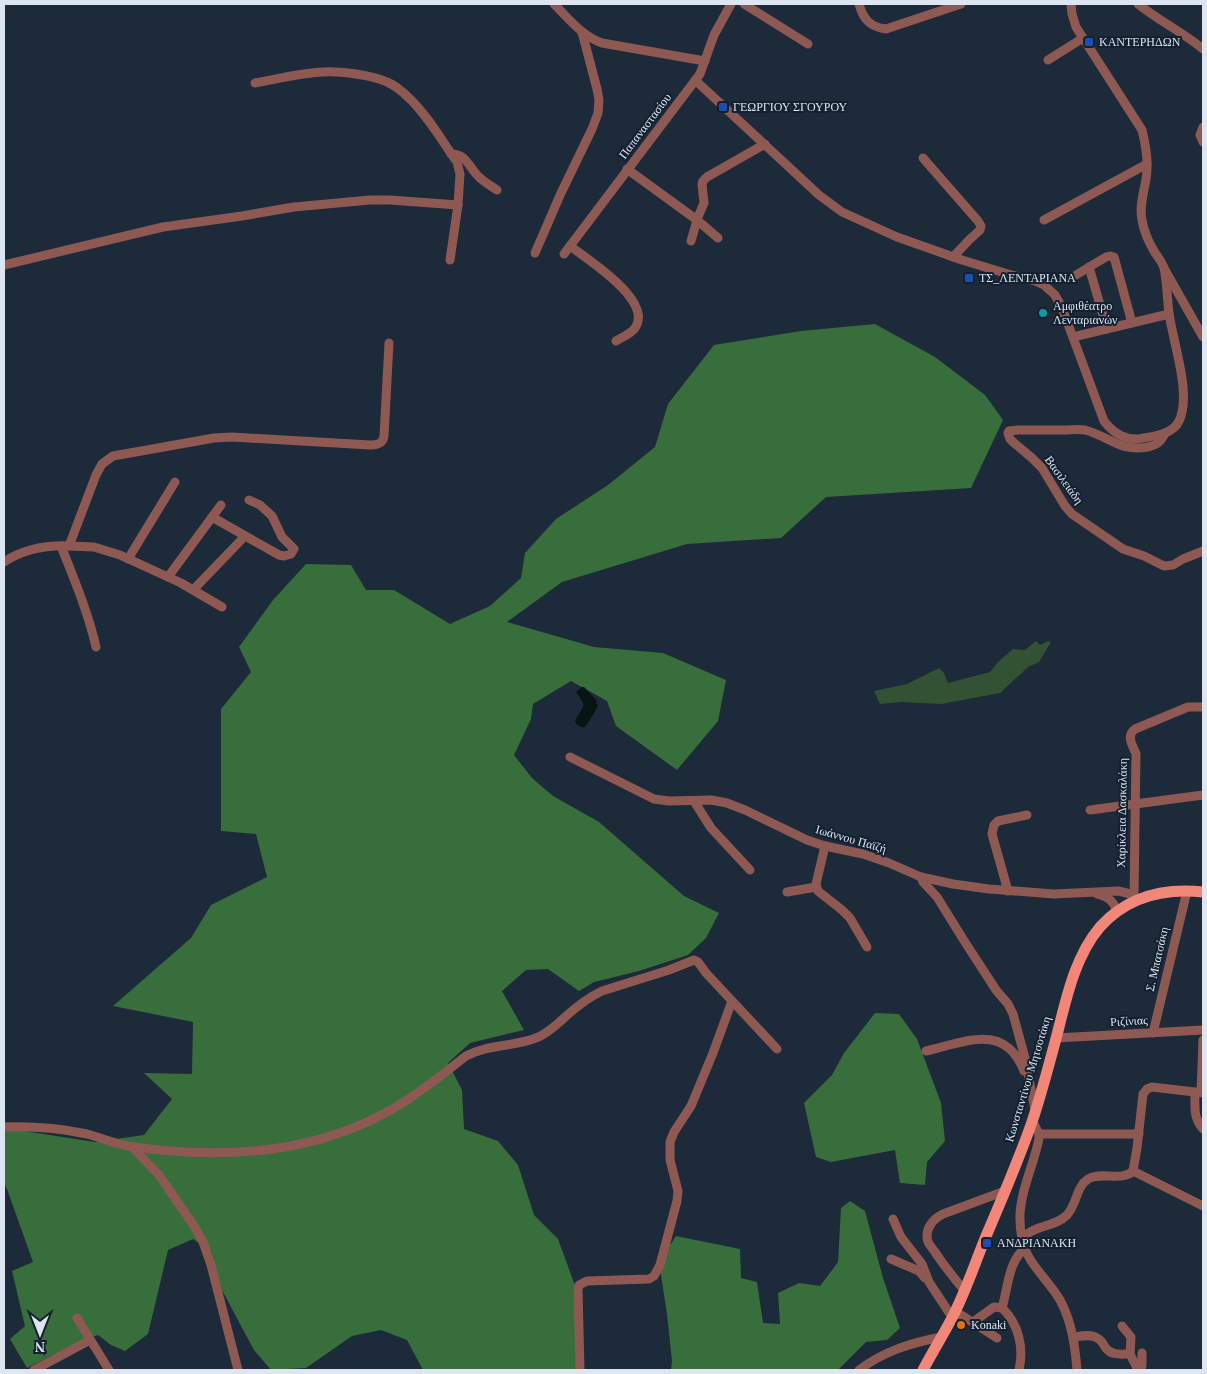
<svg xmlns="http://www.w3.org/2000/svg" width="1207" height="1374" viewBox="0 0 1207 1374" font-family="'Times New Roman',serif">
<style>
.green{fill:#325233}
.forest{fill:#386e3b}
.water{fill:#061414}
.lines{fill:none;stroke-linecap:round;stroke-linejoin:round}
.minor{stroke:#8e5952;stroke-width:9}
.major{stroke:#f28678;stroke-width:11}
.transit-dot{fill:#1a4fb4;stroke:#132030;stroke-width:2}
.culture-dot{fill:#0f9aa8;stroke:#132030;stroke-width:2}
.food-dot{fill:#e8710a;stroke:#132030;stroke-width:2}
.labels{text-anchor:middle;stroke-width:4;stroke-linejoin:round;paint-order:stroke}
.poi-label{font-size:12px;fill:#dce5f0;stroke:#132030;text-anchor:start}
.street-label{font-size:12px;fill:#dce5f0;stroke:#132030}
</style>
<rect width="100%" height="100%" fill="#1c2a3a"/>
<path class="green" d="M1036,641L1040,645L1048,641L1051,642L1039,662L1028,667L1000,693L941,704L902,702L880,704L874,691L907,684L939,668L944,673L948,683L990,672L998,662L1013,649L1025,650Z"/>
<g class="forest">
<path d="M875,324L935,357L985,395L1003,420L971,488L826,497L781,538L687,544L562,582L507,622L594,647L663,653L726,680L718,721L677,770L616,726L607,701L571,681L533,704L531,719L514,755L532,778L553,796L599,822L684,896L719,913L706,938L688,955L639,971L594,982L579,991L548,969L526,970L502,991L524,1030L470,1043L448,1063L462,1090L464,1129L498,1141L518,1165L534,1215L558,1239L577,1291L580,1370H423L407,1340L381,1330L352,1336L306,1368L271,1370L254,1350L240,1324L222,1290L211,1251L193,1239L168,1250L148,1334L125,1351L111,1345L98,1335L74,1344L27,1368L10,1339L25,1326L12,1271L33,1262L7,1189L4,1184V1131H24L95,1142L144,1135L172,1099L144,1073L192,1074L193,1022L113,1006L191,938L211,905L267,877L256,834L221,831V709L251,672L239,647L273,600L306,564L351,565L366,590H394L450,624L490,606L521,578L525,553L556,519L608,485L655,447L668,404L714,345L801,331Z"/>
<path d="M875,1013L899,1014L917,1039L941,1103L945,1141L927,1162L925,1185L900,1183L895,1150L831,1162L816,1157L804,1103L832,1075L844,1053Z"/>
<path d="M850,1201L865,1211L883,1278L900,1328L887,1340L866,1342L838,1370H671L672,1361L667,1314L659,1262L676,1236L740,1249L741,1278L757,1282L763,1323L780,1324L778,1293L799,1283L820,1286L838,1262L841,1208Z"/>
</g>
<path class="water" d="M582,687H584L597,701L596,703L598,705L593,715L585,727C581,728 576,725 575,721C582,706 589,709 576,692Z"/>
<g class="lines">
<g class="minor">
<path d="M554,4C569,19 582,36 602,43L705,61"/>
<path d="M744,4L808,44"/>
<path d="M859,4C863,19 870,27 886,29L961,4"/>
<path d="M1138,4C1159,21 1183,32 1203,49"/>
<path d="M1048,60L1083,38"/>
<path d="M695,80L819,195L842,212L897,237L962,260L1008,274L1035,281L1044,285L1055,295L1062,308L1104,421C1113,433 1127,442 1143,438C1155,436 1173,434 1179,421C1192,394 1173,343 1169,313C1167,298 1167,282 1164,268C1162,262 1157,256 1154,251C1148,241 1144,232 1142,220C1139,206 1144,192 1146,179C1149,162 1146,146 1142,130L1076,27L1072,14L1071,4"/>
<path d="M255,83C277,79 300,73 323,72C340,71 372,75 387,82C394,85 403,92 409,98C428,116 442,141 457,162L460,174L458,205L450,260"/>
<path d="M1203,127L1200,135L1203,142"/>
<path d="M451,154C467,154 469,168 479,177C484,182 491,186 497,190"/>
<path d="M923,158L978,221L981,226L980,230L969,240L953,257"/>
<path d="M627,169L697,220L718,238"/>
<path d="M1044,220L1147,164"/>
<path d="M691,241L698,217L704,203L702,184L703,181L707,177L765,144"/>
<path d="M570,246C587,259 654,301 635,328C631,334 622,337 616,341"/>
<path d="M535,253L561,193L592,129L598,113L599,100L597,89L582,32"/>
<path d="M564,254L700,74L714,35L731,4"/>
<path d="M4,265L163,227L242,216L294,207L370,200H390L458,205"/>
<path d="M1089,267L1107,329"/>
<path d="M1165,270L1203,337"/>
<path d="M1076,275L1106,257L1110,256L1114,257L1132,323"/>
<path d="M1073,337L1169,314"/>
<path d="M1165,433C1161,442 1157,445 1148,447C1118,452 1109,436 1085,430C1079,429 1071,430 1065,430C1049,430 1034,430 1018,430L1009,431L1008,433L1010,439L1013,442L1032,458L1042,468L1065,506L1072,514L1123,549L1144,556L1164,566L1173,565L1183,559L1203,551"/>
<path d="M212,517L279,555L284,556L291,554L294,549L282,537L272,516L260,505L249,500"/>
<path d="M61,546C74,579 88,612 96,647"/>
<path d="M69,546L94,547L120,555L181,583L222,607"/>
<path d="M128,559L175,482"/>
<path d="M4,562C24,549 45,545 69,546L96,475L102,464L113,456L214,438L232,437L370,445C377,445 383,444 384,436L389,343"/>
<path d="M168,577L221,505"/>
<path d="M194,589L245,536"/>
<path d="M570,757L654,799L669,801L711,800L727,803L745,810L807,840L825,846L863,854L889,863L921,877L953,884L989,889L1054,894L1118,891L1127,893L1137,899"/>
<path d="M694,801L711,828L750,870"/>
<path d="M1090,810L1203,795"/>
<path d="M825,846L816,884L818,891L842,910L850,918L867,947"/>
<path d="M921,877L923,882L937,897L963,939L996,990L1008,1004L1013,1014L1025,1058L1035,1110"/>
<path d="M1008,891L992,834L994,825L998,821L1027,815"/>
<path d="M787,892L816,887"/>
<path d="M1097,894C1108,897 1113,900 1117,911"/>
<path d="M1134,897L1136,754C1132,744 1126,736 1135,729L1188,707H1203"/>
<path d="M1153,1033L1187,891"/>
<path d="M1056,1038L1203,1030"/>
<path d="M926,1051C965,1042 1005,1022 1024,1071"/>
<path d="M1195,1092C1195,1106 1193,1118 1203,1129"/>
<path d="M1201,1092L1203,1040"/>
<path d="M1032,1120L1039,1134V1138C1035,1161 1024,1182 1021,1205C1019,1216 1020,1228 1022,1239C1027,1264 1048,1279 1060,1300C1072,1322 1075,1346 1077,1370"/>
<path d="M4,1127C31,1126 59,1128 87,1134C102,1138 118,1145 134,1147C220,1159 308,1155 385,1113C412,1099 442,1075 466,1056C489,1044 512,1047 536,1038C547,1034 556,1025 564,1018C576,1007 587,998 602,991L669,970L694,960L698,962L706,973L777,1049"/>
<path d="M1039,1134H1139"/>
<path d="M132,1147L159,1175L194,1226L203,1242L211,1265L238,1370"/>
<path d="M1133,1171L1203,1206"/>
<path d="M893,1219L901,1237L922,1264L929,1282L952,1317"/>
<path d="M1022,1238C1025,1235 1028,1233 1032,1231C1043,1225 1057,1225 1067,1215C1077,1204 1076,1187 1088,1179C1101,1171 1122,1182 1133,1171L1137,1148L1143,1094L1147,1089L1152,1087L1203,1093"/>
<path d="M891,1259L919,1271L925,1278"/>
<path d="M964,1290C954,1278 944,1266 935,1252C933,1249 930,1246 928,1242C924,1229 933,1219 943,1214L1005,1191"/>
<path d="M1002,1308C1008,1288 1008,1263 1024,1249"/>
<path d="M955,1311L997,1338"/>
<path d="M77,1318L109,1370"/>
<path d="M973,1322L994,1307L1002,1308C1019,1324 1024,1348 1019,1370"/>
<path d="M1122,1326L1131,1337L1130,1354"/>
<path d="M1074,1337C1081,1336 1091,1334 1097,1338C1101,1340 1103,1343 1105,1347C1111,1356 1120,1354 1130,1354L1137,1368H1140L1142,1366V1353"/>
<path d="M34,1370L90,1340"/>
<path d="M580,1370L578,1290L579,1285L587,1281L649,1279L654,1276L660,1265L677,1201L678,1191L670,1160V1142L674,1132L691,1106L713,1053L732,1001"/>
<path d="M859,1370C884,1351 911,1343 941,1337"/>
</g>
<path class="major" d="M923,1370C932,1353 943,1335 952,1318C965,1293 974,1266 984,1241C1001,1201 1018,1162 1032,1122C1042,1092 1050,1061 1058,1031C1067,995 1076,955 1100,927C1127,897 1164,888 1203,892"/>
</g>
<g class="transit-dot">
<rect x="1084" y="37" width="10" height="10" rx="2.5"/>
<rect x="718" y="102" width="10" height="10" rx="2.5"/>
<rect x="964" y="273" width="10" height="10" rx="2.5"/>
<rect x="982" y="1238" width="10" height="10" rx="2.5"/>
</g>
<circle class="culture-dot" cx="1043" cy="313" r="5"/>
<circle class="food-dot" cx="961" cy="1325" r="5"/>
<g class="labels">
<g class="poi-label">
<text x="1099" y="46">ΚΑΝΤΕΡΗΔΩΝ</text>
<text x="733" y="111">ΓΕΩΡΓΙΟΥ ΣΓΟΥΡΟΥ</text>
<text x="979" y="282">ΤΣ_ΛΕΝΤΑΡΙΑΝΑ</text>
<text x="1053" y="310">Αμφιθέατρο<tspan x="1053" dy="14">Λενταριανών</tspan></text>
<text x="997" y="1247">ΑΝΔΡΙΑΝΑΚΗ</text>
<text x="971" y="1329">Konaki</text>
</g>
<g class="street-label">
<text transform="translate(645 126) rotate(-53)" y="4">Παπαναστασίου</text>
<text transform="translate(1064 480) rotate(54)" y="4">Βασιλειάδη</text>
<text transform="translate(1122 813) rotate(-89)" y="4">Χαρίκλεια Δασκαλάκη</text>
<text transform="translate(851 839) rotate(16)" y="4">Ιωάννου Παϊζή</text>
<text transform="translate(1157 959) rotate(-77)" y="4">Σ. Μπατσάκη</text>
<text transform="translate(1129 1021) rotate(-3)" y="4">Ριζίνιας</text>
<text transform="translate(1028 1079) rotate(-73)" y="4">Κωνσταντίνου Μητσοτάκη</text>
</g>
</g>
<rect width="1207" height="1374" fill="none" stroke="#dce5f0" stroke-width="10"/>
<g transform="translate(40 1334) rotate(180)" stroke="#132030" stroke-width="4" paint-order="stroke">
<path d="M0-4L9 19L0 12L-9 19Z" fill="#dce5f0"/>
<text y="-8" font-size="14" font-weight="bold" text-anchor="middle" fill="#dce5f0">N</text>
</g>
</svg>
